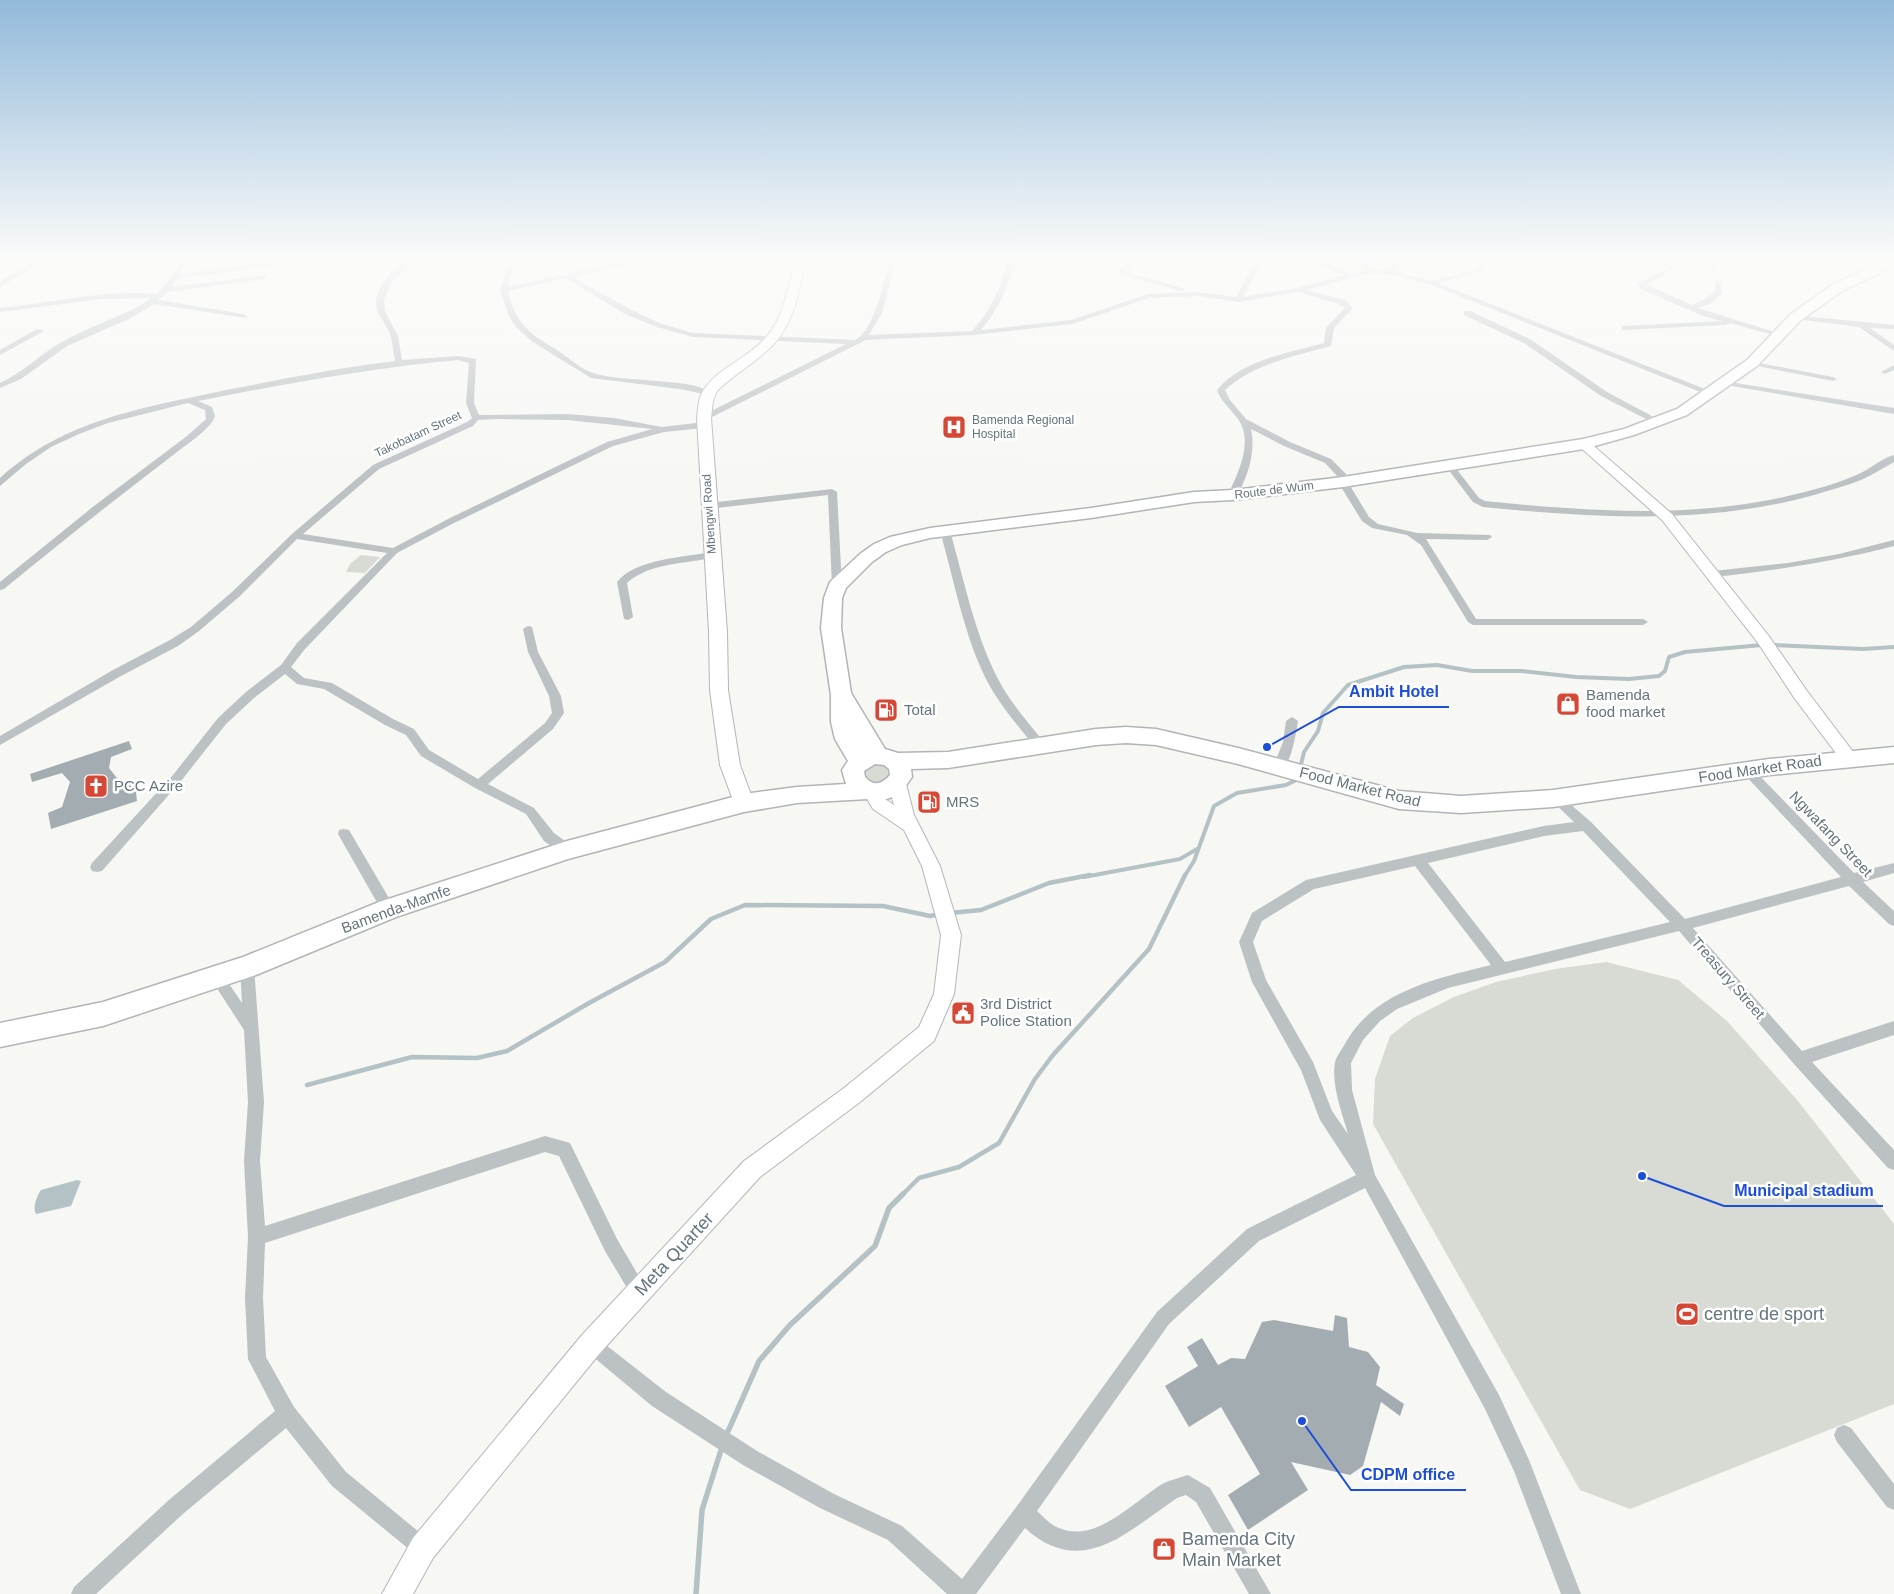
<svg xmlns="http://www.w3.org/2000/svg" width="1894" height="1594" viewBox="0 0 1894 1594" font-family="Arial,sans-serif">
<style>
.green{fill:#d7dbd4}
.water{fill:#b5c2c5}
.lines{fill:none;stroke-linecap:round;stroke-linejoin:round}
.stream-far2{stroke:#b5c2c5;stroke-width:4}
.stream-far1{stroke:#b5c2c5;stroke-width:4.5}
.stream{stroke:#b5c2c5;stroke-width:5.5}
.building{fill:#a3adb1}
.secondary-casing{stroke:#b1b7bb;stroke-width:2}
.primary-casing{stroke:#b0b6b9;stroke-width:2}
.highway-casing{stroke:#b0b5b8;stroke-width:3}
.street{fill:#bcc1c4;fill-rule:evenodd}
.secondary{fill:#fff;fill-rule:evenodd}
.primary{fill:#fff;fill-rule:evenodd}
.highway{fill:#fff;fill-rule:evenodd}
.labels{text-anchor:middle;stroke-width:5;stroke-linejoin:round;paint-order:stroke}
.far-poi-label{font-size:12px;fill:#64757d;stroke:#fff;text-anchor:start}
.far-street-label{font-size:12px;fill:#64757d;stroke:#fff}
.poi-label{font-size:15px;fill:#64757d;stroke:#fff;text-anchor:start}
.street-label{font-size:15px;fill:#64757d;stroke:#fff}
.near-street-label{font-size:18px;fill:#64757d;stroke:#fff}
.near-poi-label{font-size:18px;fill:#64757d;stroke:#fff;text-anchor:start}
.leader{fill:none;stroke:#1d4ed8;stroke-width:2}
.callout-dot{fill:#1d4ed8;stroke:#fff;stroke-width:2}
.callout-label{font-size:16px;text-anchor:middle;font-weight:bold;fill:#1d4ed8;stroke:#fff;stroke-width:5;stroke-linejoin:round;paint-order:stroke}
</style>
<rect width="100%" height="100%" fill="#f7f7f4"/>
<g class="green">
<path d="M361,555L380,557L365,573L346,572L350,564Z"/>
<path d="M875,764H885L893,772L888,783L869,784L863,774L864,770Z"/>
<path d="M1606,962L1678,980L1727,1021L1798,1101L1894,1224V1404L1630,1509L1580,1490L1373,1124L1375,1079L1390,1036L1413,1018L1454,997L1496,982L1555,969Z"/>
</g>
<path class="water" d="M77,1180L81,1181L71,1206L36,1214C32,1207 37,1196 41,1190Z"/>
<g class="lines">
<g class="stream-far2">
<path d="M1772,645L1863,649L1894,647"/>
<path d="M1300,769L1304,752L1318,731L1323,713L1348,685L1404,667L1437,665L1472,671H1522L1576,677L1629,679L1659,676L1665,671L1669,657L1685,652L1762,645"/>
<path d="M1084,877L1180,859L1197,849"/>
<path d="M1184,877L1194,861L1214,806L1237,793L1286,785L1298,779"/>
</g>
<g class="stream-far1">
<path d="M950,913L981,910L1049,883L1090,875"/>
<path d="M307,1085L412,1057L477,1058L507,1051L589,1003L665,962L711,919L745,905L883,906L930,916L940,914"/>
<path d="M902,1195L919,1178L959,1167L999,1143L1035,1079L1053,1055L1149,949L1185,875"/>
</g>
<g class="stream">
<path d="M726,1436L759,1361L790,1325L875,1246L889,1208L903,1194"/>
<path d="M696,1594L702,1510L722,1447"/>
</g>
</g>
<g class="building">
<path d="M129,741L132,749L111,757L109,768L124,787L135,784L137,801L51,829L48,813L62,807L70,782L62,773L32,782L30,774Z"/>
<path d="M1335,1315L1347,1318L1349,1347L1368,1352L1380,1367L1376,1385L1404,1404L1400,1416L1381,1402L1363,1466L1350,1475L1291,1462L1308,1490L1248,1530L1228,1495L1260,1474L1221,1407L1189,1427L1165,1386L1198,1366L1187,1347L1202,1338L1218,1365L1231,1358L1245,1359L1262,1322L1274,1320L1333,1331Z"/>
</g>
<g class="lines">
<g class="secondary-casing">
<g id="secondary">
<path d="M1584,440L1588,441L1672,514L1768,635L1807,691L1854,753L1856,757L1854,761L1848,763L1842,761L1795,699L1758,643L1662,520L1580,447L1578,444Z"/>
<path d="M897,778L903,779L906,784L914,815L940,866L961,935L954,994L934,1041L860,1102L760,1177L600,1353L433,1558L413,1594H382L413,1538L582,1335L744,1161L844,1088L919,1027L934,994L941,935L922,866L904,830L873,809L863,792L866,787L872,785L878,787L885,799L894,805L888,784L891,779Z"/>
</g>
</g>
<g class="primary-casing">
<path id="primary" d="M796,257H806C801,286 794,322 774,344C757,362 734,374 717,391L713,401L711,418L727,632L728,690L740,765L754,803L751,808L744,811L737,808L734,803L720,765L710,690L709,632L697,418C698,411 698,402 701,395C714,368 749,359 767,336C785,315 789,283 796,257Z"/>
</g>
<g class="highway-casing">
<path id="highway" d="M1894,257V266L1842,291L1801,320L1757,366L1687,415L1634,435L1584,449L1343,487L1233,500L1194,502L1091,518L930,538L902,545L886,552L872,562L846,588L842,598L841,628L851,693L885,749L898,753L948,752L1096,729L1126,727L1156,729L1238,748L1399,791L1461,796L1553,790L1769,759L1894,747V763L1769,775L1553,807L1461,813L1399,809L1238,764L1156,745L1126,743L1096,745L948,768L911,769L912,777L900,794L881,801L868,799L797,803L744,812L568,859L396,917L256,975L103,1026L0,1047V1023L103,1002L243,957L379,902L567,841L744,794L797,787L846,784L842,770L848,761L835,739L831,722V695L821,628L824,598L830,582L860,554L874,544L890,537L930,528L1091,508L1194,492L1233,490L1343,477L1583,439L1624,429L1677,409L1747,360L1791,314L1832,285ZM875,764L884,765L889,769L890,775C882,784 874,787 865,777L864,771Z"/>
</g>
<g class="street">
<path d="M44,257H51L0,287V282L33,263L0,265V261Z"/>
<path d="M183,257H189L180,274L302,258L305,260L302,262L177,279L171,287L265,275L268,277L265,279L167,292L158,300L243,314L247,316L246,318L154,304L129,319L67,346L21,379L0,388V383C23,373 40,354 62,342C91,325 124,317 152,298L101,299L0,312V308C52,303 104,289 157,294L169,280Z"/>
<path d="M410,257H417L393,280L384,300L385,311L398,336L402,360L458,356L476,359L474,403L479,415L568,414L614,418L662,427L704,422L708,425L704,428L664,432L613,446L454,523L397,553L305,649L291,667L304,678L332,683L393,719L414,729L429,750L478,779L545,723L552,713L549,696L528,652L523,629L528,626L532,627L538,652L561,696L564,713L553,729L488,784L534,808L554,833L572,846L574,850L572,854L567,855L562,854L544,841L526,814L475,788L421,756L406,735L385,725L324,689L297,684L285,674L254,698L226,724L181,781L102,871L97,872L92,871L90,867L92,863L173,775L218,718L246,692L281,665L297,643L387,553L297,539L240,596L199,631L178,646L121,676L0,745V736L113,670L170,640L191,627L232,592L292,534L373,465L467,422L472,418L466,403L469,363L458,360C370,368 285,384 198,401L212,407L215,416C212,428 187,444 177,452C118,497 61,542 4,589L0,590V582L94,506L187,436L206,419L205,410L188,403L108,423L79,434L51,447L26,464L0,486V478C65,419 143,408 226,390C282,379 338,368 395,361C393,352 393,343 390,334C387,325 380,319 377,310C371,289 395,268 410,257ZM499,419L568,420L652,429L607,442L448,519L393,548L303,534L379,469L473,426L478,420Z"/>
<path d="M517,257H523L512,269L508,287L624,261L629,260L631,257H637L634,262L628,264L573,277L631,310L662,324L693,333L855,340C876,329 884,278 891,257H897L882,313L869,335L972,331C992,309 1002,285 1009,257H1015C1010,284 999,309 981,330L1071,320L1148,294L1197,292L1236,297L1258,257H1264L1243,297L1298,288L1345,275L1326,268L1283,258L1282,257H1293L1328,264L1352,273L1365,270L1356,257H1362L1371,269L1386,270L1399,261L1422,257V259L1403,264L1393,271L1431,281L1475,270L1480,265L1472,257H1479L1486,264L1485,268L1479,272L1438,283L1715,393L1708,395L1429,284L1387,274L1369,273L1307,290L1345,300L1353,308L1334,328L1331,346C1294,356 1254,364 1225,390L1230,400L1246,419L1290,442L1331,459L1353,481L1349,484L1369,517L1378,524L1417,533L1490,535L1492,537L1487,540L1426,539L1476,619H1643L1648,622L1643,625H1473L1468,622L1421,545L1407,535L1372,528L1362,521L1338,482L1341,480L1325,463L1284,446L1251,429C1256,452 1248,477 1236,497H1230L1228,495C1238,473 1254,442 1238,419C1231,409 1221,402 1217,390C1242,360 1288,353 1324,343L1326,328L1345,308L1339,304L1298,292L1238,302L1197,296L1149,298L1072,324L974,335L866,340L704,421L701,420V416L846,344L693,337L657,327L625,314L566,278L508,291C515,322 528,333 554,348C567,356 581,370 596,374C624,382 693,378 712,393L708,395L680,389L591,378L533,342L516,327L509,316L500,290L506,269Z"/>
<path d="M1136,257H1143L1124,272L1186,289L1182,291L1119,274L1118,270Z"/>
<path d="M1652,257H1659L1672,265L1673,269L1647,285L1692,305L1706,299L1715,291L1716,281H1720L1722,293L1712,303L1698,308L1781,334L1777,336L1730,323L1726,325L1622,330V326H1625L1722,321L1703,316L1641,289L1638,285L1639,283L1667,268Z"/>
<path d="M1710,257H1716L1715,269L1710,268Z"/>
<path d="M1751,257H1763L1778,261L1775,263L1752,258Z"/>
<path d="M1849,257H1858L1884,267L1879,268Z"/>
<path d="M1464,311H1470L1530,339L1607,392L1663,422L1656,424L1601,396L1524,343L1464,315Z"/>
<path d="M1793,315L1894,325V329L1870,328L1894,345V351L1859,327L1796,319H1793Z"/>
<path d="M37,329L44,331L0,355V350Z"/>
<path d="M1749,361L1833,377L1837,379L1833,381L1752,365H1749Z"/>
<path d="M1894,365V370L1885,374L1881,372Z"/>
<path d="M1723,381L1894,408V414L1726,385L1722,383Z"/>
<path d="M1894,455V462C1883,468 1872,475 1861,480C1846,486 1829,490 1814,495C1706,525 1593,518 1483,507L1473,502L1444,464L1445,462H1451L1479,498L1485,501C1585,511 1690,519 1788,496C1810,491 1833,485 1854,476C1868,471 1880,459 1894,455Z"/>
<path d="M832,489L837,492L842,586L837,589L832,586L828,495L708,509L703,506L708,503Z"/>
<path d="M945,528L950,531C964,580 974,631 997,677C1009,701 1027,721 1044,742L1046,745L1044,748H1036C1017,725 998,703 985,677C963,631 954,580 940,531Z"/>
<path d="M1894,540V546C1832,562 1777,570 1713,577L1708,574L1713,571L1788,563L1839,554Z"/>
<path d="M712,552L716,553V557C687,564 650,562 627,583L633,617L628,620L624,619L617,582C635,559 685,557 712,552Z"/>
<path d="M1292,717L1298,721C1296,733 1291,768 1279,771L1273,767L1283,742L1286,721Z"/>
<path d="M1746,765L1750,766L1854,873L1894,863V873L1863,882L1894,911V926L1889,924L1849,886L1693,928L1802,1051L1894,1021V1035L1812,1062L1894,1150V1170L1888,1168L1794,1064L1679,931L1448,988L1397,1009L1380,1021L1363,1040L1351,1063L1352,1090L1375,1175L1499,1395L1529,1460L1581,1594H1561L1514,1471L1485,1409L1365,1188L1259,1241L1169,1324L1037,1511C1044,1517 1050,1525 1059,1528C1096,1544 1133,1502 1162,1484C1170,1480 1179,1478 1188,1475L1210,1488L1271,1594H1249L1196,1502L1186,1495L1177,1498C1128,1531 1082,1580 1025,1528L976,1594H947L888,1540L820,1508L743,1465L652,1406L585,1350L582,1344L585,1338L591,1335L597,1338L666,1392L757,1451L834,1494L902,1526L962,1579L1017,1506L1157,1312L1247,1229L1356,1175L1320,1120L1301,1070L1252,982L1239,942L1252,913L1306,880L1544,826L1574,822L1553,802L1551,799L1553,796H1561L1591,822L1685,919L1841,877L1742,772L1740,769L1742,766ZM1583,831L1670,922L1505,962L1428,863L1544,836ZM1415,866L1491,965C1438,978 1375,991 1346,1042C1343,1048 1337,1055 1335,1062C1331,1085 1342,1112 1348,1134L1332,1111L1313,1062L1266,980L1253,942L1262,921L1314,889Z"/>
<path d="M344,829L349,830L393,905L395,909L393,913L388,915L383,913L338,834L339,830Z"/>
<path d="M247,961L252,963L254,967L264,1102L260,1161L265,1226L545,1136L570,1143L617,1239L648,1292L645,1298L639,1301L633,1298L605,1251L559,1156L545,1152L265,1243L263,1298L266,1357L294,1407L346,1472L430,1541L433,1548L430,1555L423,1558L416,1555L332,1486L286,1428L184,1513L96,1594H71L74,1587L170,1499L275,1411L248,1359L245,1298L248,1237L244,1161L248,1102L244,1030L209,976L211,972L216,970L221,972L242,1003L240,967L242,963Z"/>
<path d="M1844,1425L1851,1428L1894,1484V1510L1887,1507L1837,1442L1834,1435L1837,1428Z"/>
</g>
<use href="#secondary" class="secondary"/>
<use href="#primary" class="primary"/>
<use href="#highway" class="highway"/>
</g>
<linearGradient id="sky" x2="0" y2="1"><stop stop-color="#93bada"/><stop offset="0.54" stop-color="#fbfbfa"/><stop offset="1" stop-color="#fbfbfa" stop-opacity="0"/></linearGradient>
<rect width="1894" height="480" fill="url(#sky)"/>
<defs>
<g id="hospital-square" transform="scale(1.25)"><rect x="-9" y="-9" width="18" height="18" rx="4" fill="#d54836" stroke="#fff"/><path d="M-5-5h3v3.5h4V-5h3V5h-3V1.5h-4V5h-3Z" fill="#fff"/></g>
<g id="shop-square" transform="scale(1.25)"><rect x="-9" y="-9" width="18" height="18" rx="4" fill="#d54836" stroke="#fff"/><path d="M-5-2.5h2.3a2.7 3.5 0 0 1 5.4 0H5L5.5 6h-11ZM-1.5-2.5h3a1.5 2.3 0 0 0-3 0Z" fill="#fff"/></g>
<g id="fuel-square" transform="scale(1.25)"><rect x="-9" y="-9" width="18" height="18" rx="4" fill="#d54836" stroke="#fff"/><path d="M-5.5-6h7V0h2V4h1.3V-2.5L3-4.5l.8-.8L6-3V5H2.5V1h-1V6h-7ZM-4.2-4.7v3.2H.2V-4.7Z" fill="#fff"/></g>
<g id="church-square" transform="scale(1.25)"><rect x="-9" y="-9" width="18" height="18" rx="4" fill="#d54836" stroke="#fff"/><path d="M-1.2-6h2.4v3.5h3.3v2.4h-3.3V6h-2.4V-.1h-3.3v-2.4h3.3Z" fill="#fff"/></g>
<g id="civic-square" transform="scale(1.25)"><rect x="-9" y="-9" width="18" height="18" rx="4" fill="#d54836" stroke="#fff"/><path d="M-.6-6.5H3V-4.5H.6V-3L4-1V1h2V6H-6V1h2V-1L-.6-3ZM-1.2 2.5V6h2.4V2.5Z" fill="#fff"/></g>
<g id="stadium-square" transform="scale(1.25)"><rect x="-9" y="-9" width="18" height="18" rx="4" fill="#d54836" stroke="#fff"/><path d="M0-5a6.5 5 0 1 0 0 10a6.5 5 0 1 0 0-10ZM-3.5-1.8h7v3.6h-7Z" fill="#fff"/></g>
</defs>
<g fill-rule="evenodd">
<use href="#hospital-square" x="954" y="427"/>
<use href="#shop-square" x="1568" y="704"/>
<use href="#fuel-square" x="886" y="710"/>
<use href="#church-square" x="96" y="786"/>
<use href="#fuel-square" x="929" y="802"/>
<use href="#civic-square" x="963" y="1013"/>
<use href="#stadium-square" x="1687" y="1314"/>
<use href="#shop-square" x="1164" y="1549"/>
</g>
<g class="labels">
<g class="far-poi-label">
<text x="972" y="424">Bamenda Regional<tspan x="972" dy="14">Hospital</tspan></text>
</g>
<g class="far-street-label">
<text transform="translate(418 434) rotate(-25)" y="4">Takobatam Street</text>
<text transform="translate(1274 490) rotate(-7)" y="4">Route de Wum</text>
<text transform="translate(709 514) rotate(-94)" y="4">Mbengwi Road</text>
</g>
<g class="poi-label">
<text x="1586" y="700">Bamenda<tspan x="1586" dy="17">food market</tspan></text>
<text x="904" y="715">Total</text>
<text x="114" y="791">PCC Azire</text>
<text x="946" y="807">MRS</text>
<text x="980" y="1009">3rd District<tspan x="980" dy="17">Police Station</tspan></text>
</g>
<g class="street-label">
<text transform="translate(1760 769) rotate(-8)" y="5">Food Market Road</text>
<text transform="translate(1360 787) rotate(14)" y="5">Food Market Road</text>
<text transform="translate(1831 834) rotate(46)" y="5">Ngwafang Street</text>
<text transform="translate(396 909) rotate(-20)" y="5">Bamenda-Mamfe</text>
<text transform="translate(1728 978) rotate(49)" y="5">Treasury Street</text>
</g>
<g class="near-street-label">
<text transform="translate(674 1254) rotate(-47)" y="6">Meta Quarter</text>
</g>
<g class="near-poi-label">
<text x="1704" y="1320">centre de sport</text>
<text x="1182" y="1545">Bamenda City<tspan x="1182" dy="21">Main Market</tspan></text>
</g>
</g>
<path class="leader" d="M1267 747L1339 707H1449M1642 1176L1724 1206H1883M1302 1421L1351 1490H1466"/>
<g class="callout-dot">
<circle cx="1267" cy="747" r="5"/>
<circle cx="1642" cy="1176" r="5"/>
<circle cx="1302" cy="1421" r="5"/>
</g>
<g class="callout-label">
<text x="1394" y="697">Ambit Hotel</text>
<text x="1804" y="1196">Municipal stadium</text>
<text x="1408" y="1480">CDPM office</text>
</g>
</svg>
